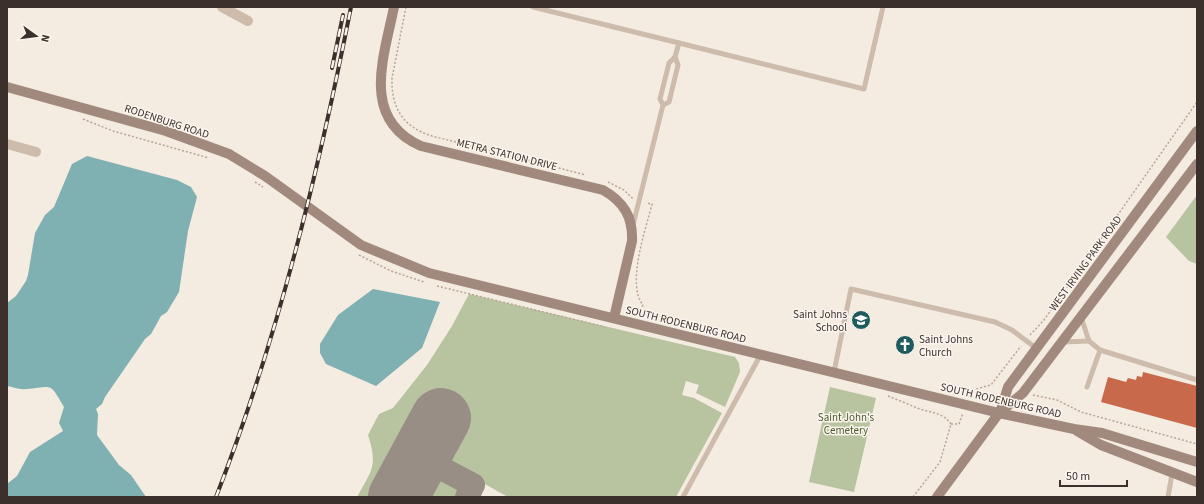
<svg xmlns="http://www.w3.org/2000/svg" width="1204" height="504" viewBox="0 0 1204 504" font-family="'Source Sans 3',sans-serif">
<style>
.green{fill:#b8c4a0}
.water{fill:#7fb0b2}
.lines{fill:none;stroke-linecap:round;stroke-linejoin:round}
.taxiway{stroke:#988e86;stroke-width:24}
.runway{stroke:#988e86;stroke-width:60}
.building{fill:#c8694b}
.path{stroke:#b9a596;stroke-width:1.5;stroke-dasharray:2 2;stroke-linecap:butt}
.lane{stroke:#cdbbac;stroke-width:5}
.street{stroke:#cdbbac;stroke-width:10}
.secondary{stroke:#a18a7d;stroke-width:10}
.rail-casing{stroke:#3b302b;stroke-width:4}
.rail{stroke:#fbf5ee;stroke-width:2.5;stroke-dasharray:8;stroke-linecap:butt}
.labels{text-anchor:middle;stroke-width:3;stroke-linejoin:round;paint-order:stroke}
.street-label{font-size:11px;fill:#3b302b;stroke:#fbf5ee}
.poi-label{font-size:11px;fill:#3b302b;stroke:#fbf5ee;text-anchor:end}
.park-label{font-size:11px;fill:#4a5a2e;stroke:#fbf5ee}
</style>
<rect width="100%" height="100%" fill="#f4ebe1"/>
<g class="green">
<path d="M1197,195V264L1189,261L1166,237Z"/>
<path d="M469,294L735,357L739,363L740,372L725,407L696,393L699,385L686,381L682,395L694,398L722,413L676,497H508L442,460L461,425L426,405L374,497H357C372,470 378,466 368,435L379,414L393,408L427,365L452,326Z"/>
<path d="M830,387L876,398L854,492L809,482Z"/>
<path d="M440,481C450,481 456,485 459,494L458,497H422L429,485Z"/>
</g>
<g class="water">
<path d="M87,156L177,180L191,187L197,197L188,231L179,292L167,312L161,316L151,334L145,339L105,397L102,404L96,409L98,414L97,435L119,465L131,475L146,497H7V484L17,476L30,452L63,431L59,423L64,407C49,381 53,387 26,389C20,390 13,387 7,386V303L16,296L26,281L28,275L35,233L45,215L54,207L72,164Z"/>
<path d="M373,289L440,302L422,348L376,386L326,364L320,353V344L338,315Z"/>
</g>
<g class="lines">
<path class="taxiway" d="M420,457L473,485L467,497"/>
<path class="runway" d="M398,497L441,418"/>
</g>
<path class="building" d="M1143,372L1197,386V428L1101,402L1108,377L1126,382L1128,378L1136,380L1137,376L1142,377Z"/>
<g class="lines">
<g class="path">
<path d="M406,7L392,78C391,108 403,127 432,136L586,175"/>
<path d="M83,119L113,131L209,158"/>
<path d="M255,182L263,187"/>
<path d="M608,182L624,190L633,199"/>
<path d="M359,255L391,271L424,282"/>
<path d="M437,286L605,327"/>
<path d="M639,314L643,305C626,284 646,229 652,204L646,203"/>
<path d="M1030,335L1044,320L1197,102"/>
<path d="M1033,395L1057,400L1081,412L1197,444"/>
<path d="M888,396C898,400 908,404 917,408C930,413 943,412 951,424"/>
<path d="M969,397L972,390L991,385L1021,346"/>
<path d="M951,424H959L963,413"/>
<path d="M913,497L940,462L951,424"/>
</g>
<g class="lane">
<path d="M533,7L679,43L675,57"/>
<path d="M679,43L864,89L883,7"/>
<path d="M633,225L663,105L660,99L669,63L675,57L678,65L669,102L663,105"/>
<path d="M1089,341L1100,350L1197,380"/>
<path d="M1063,342L1089,341L1081,317"/>
<path d="M834,372L851,289L995,322L1012,330L1036,348"/>
<path d="M1087,387L1100,350"/>
<path d="M683,497L761,354"/>
<path d="M1168,497L1172,474"/>
</g>
<g class="street">
<path d="M222,7L248,21"/>
<path d="M7,144L36,152"/>
</g>
<g class="secondary">
<path d="M394,7C384,57 360,119 421,146L603,190C624,202 633,217 632,241L614,318"/>
<path d="M7,87L166,131L229,154L265,176L361,245L429,273L999,413L1074,429L1102,433L1197,462"/>
<path d="M1000,413L1008,387L1197,131"/>
<path d="M1077,431L1101,445L1197,482"/>
<path d="M937,497L999,413L1023,393L1197,164"/>
</g>
<g class="rail-casing">
<g id="rail">
<path d="M332,68L343,15"/>
<path d="M216,497C278,338 318,174 351,7"/>
</g>
</g>
<use href="#rail" class="rail"/>
</g>
<defs>
<g id="school-disc" transform="scale(1)"><circle r="9.5" fill="#1f5a5e" stroke="#fbf5ee"/><path d="M0-5L7-2L0 1L-7-2ZM-4 1L0 2.5L4 1V4Q0 6-4 4Z" fill="#fff"/></g>
<g id="church-disc" transform="scale(1)"><circle r="9.5" fill="#1f5a5e" stroke="#fbf5ee"/><path d="M-1.2-6h2.4v3.5h3.3v2.4h-3.3V6h-2.4V-.1h-3.3v-2.4h3.3Z" fill="#fff"/></g>
</defs>
<g fill-rule="evenodd">
<use href="#school-disc" x="861" y="320"/>
<use href="#church-disc" x="905" y="345"/>
</g>
<g class="labels">
<g class="street-label">
<text transform="translate(167 121) rotate(18)" y="4">RODENBURG ROAD</text>
<text transform="translate(507 154) rotate(14)" y="4">METRA STATION DRIVE</text>
<text transform="translate(1085 263) rotate(-54)" y="4">WEST IRVING PARK ROAD</text>
<text transform="translate(686 324) rotate(14)" y="4">SOUTH RODENBURG ROAD</text>
<text transform="translate(1001 400) rotate(13)" y="4">SOUTH RODENBURG ROAD</text>
</g>
<g class="poi-label">
<text x="847" y="318">Saint Johns<tspan x="847" dy="13">School</tspan></text>
<text x="919" y="343" text-anchor="start">Saint Johns<tspan x="919" dy="13">Church</tspan></text>
</g>
<g class="park-label">
<text x="846" y="421">Saint John's<tspan x="846" dy="13">Cemetery</tspan></text>
</g>
</g>
<rect width="1204" height="504" fill="none" stroke="#3b302b" stroke-width="16"/>
<g transform="translate(36 36) rotate(104)" stroke="#fbf5ee" stroke-width="3" paint-order="stroke">
<path d="M0-3L7 15L0 10L-7 15Z" fill="#3b302b"/>
<text y="-6" font-size="11" font-weight="bold" text-anchor="middle" fill="#3b302b">N</text>
</g>
<path d="M1060 480v6h67v-6" fill="none" stroke="#3b302b" stroke-width="2"/>
<text x="1066" y="480" font-size="12" fill="#3b302b" stroke="#fbf5ee" stroke-width="3" paint-order="stroke">50 m</text>
</svg>
